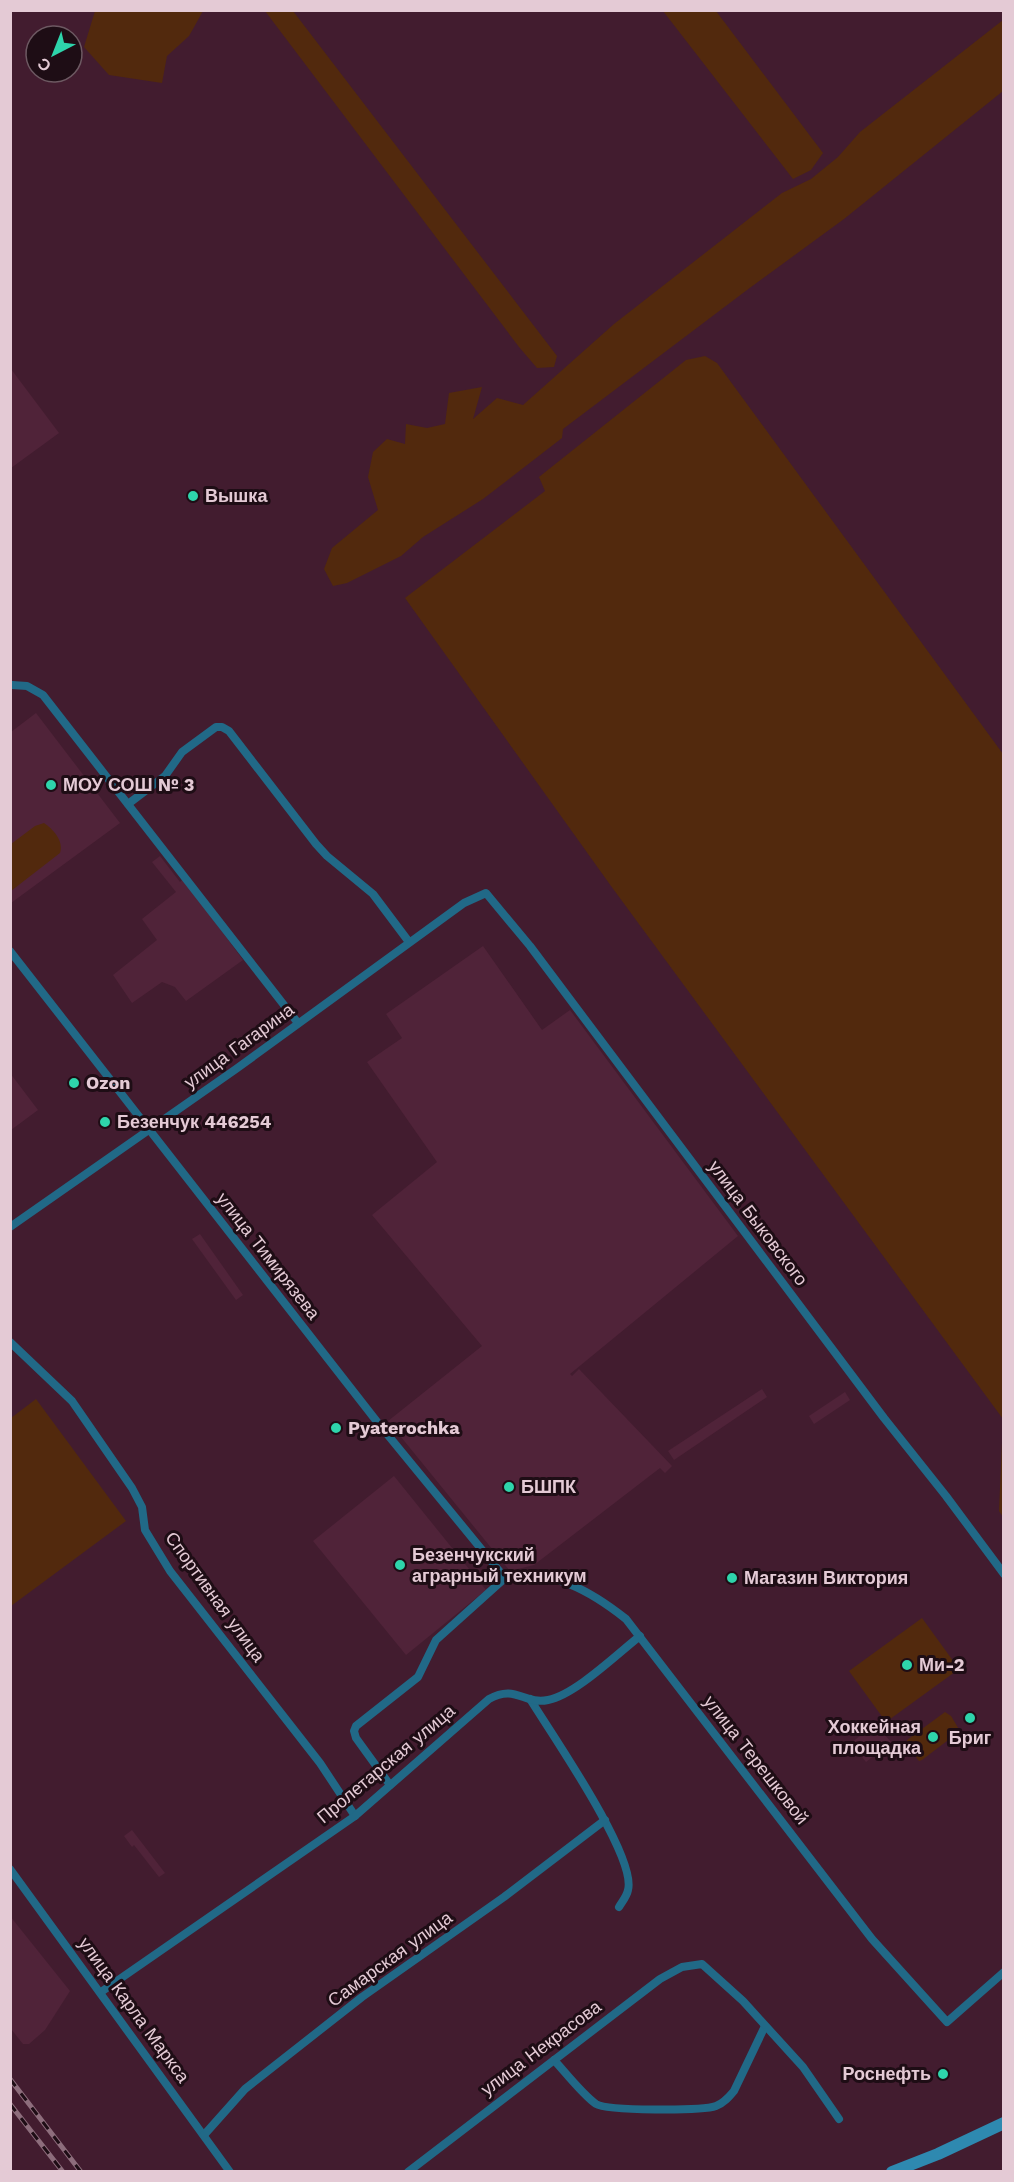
<svg xmlns="http://www.w3.org/2000/svg" width="1014" height="2182" viewBox="0 0 1014 2182" font-family="'Work Sans',sans-serif">
<style>
.built{fill:#502339}
.green{fill:#52290d}
.lines{fill:none;stroke-linecap:round;stroke-linejoin:round}
.street{stroke:#216987;stroke-width:8}
.secondary{stroke:#2e89b0;stroke-width:12}
.rail-casing{stroke:#8d6d7c;stroke-width:5}
.rail{stroke:#1e0d15;stroke-width:3;stroke-dasharray:9;stroke-linecap:butt}
.poi-dot{fill:#2ed4ab;stroke:#1e0d15;stroke-width:2}
.labels{text-anchor:middle;stroke-width:6;stroke-linejoin:round;paint-order:stroke}
.poi-label{font-size:18px;font-weight:bold;fill:#e4cad5;stroke:#1e0d15;text-anchor:start}
.street-label{font-size:18px;fill:#e4cad5;stroke:#1e0d15}
</style>
<rect width="100%" height="100%" fill="#421c2f"/>
<g class="built">
<path d="M11,369L59,433L11,468H10Z"/>
<path d="M36,713L120,823L11,903V732Z"/>
<path d="M160,856L180,882L183,879L243,960L186,1001L175,987L162,982L132,1003L113,975L157,940L142,919L176,892L152,862Z"/>
<path d="M483,946L542,1030L570,1010L738,1236L570,1374L572,1376L579,1369L672,1466L665,1473L660,1468L534,1565L510,1571L388,1421L482,1346L372,1215L437,1162L367,1062L402,1038L386,1014Z"/>
<path d="M10,1073L38,1110L11,1130H10Z"/>
<path d="M200,1234L243,1295L236,1300L192,1239Z"/>
<path d="M762,1389L767,1397L674,1460L668,1451Z"/>
<path d="M845,1392L850,1400L814,1424L809,1416Z"/>
<path d="M394,1476L486,1590L406,1655L313,1541Z"/>
<path d="M875,1724L891,1742L866,1762L851,1743Z"/>
<path d="M132,1830L165,1873L159,1877L134,1845L132,1847L124,1836Z"/>
<path d="M10,1916L70,1991L45,2030L29,2044H23L11,2029Z"/>
</g>
<g class="green">
<path d="M95,11V10L203,11L189,36L167,56L162,83L109,75L84,47Z"/>
<path d="M265,11H293L557,356L554,367L537,368L519,347Z"/>
<path d="M663,11H716L823,153L811,170L793,179Z"/>
<path d="M1003,20V91L844,219L747,290L563,429L562,438L483,499L423,537L401,556L347,583L333,586L324,569L332,548L378,510L368,477L373,452L387,439L405,444L406,424L427,428L445,424L449,393L482,387L473,419L497,398L523,405L614,324L782,193L811,179L838,157L860,132Z"/>
<path d="M705,356L717,363L1003,754V1517L999,1511L1003,1419L611,886L405,598L545,491L539,477L686,360Z"/>
<path d="M44,823C53,829 64,841 60,853L11,891V844L35,826Z"/>
<path d="M36,1399L126,1521L11,1606V1418Z"/>
<path d="M922,1618L959,1669L886,1722L849,1671Z"/>
<path d="M945,1712L951,1716L960,1731L922,1760L919,1761L907,1746V1740Z"/>
</g>
<g class="lines">
<g class="street">
<path d="M12,685L27,686L43,695L298,1023"/>
<path d="M128,804L165,776L182,752L216,727H222L229,731L316,844L327,856L373,894L409,942"/>
<path d="M10,951L378,1423L505,1578"/>
<path d="M10,1227L236,1069L464,903L486,893L530,946L884,1418L946,1496L1004,1574"/>
<path d="M10,1342L72,1401L132,1488L142,1507L145,1530L170,1571L320,1763L355,1816"/>
<path d="M530,1699C551,1733 637,1857 628,1890C627,1896 622,1902 619,1907"/>
<path d="M390,1785L356,1738L354,1731L356,1726L418,1677L436,1640L505,1578C550,1567 592,1592 626,1619L872,1939L947,2022L1004,1972"/>
<path d="M10,1869L230,2172"/>
<path d="M101,1992L355,1816L489,1699C516,1684 524,1705 548,1700C575,1695 617,1654 640,1636"/>
<path d="M554,2060C565,2072 583,2095 596,2104C607,2111 702,2111 716,2106C724,2103 729,2097 734,2091L765,2026"/>
<path d="M204,2135L245,2089L362,1997L504,1897L605,1820"/>
<path d="M408,2172L660,1979L682,1967L702,1964L743,2001L803,2067L839,2119"/>
</g>
<path class="secondary" d="M892,2172L938,2154L1004,2123"/>
<g class="rail-casing">
<g id="rail">
<path d="M10,2079L81,2172"/>
<path d="M10,2104L63,2172"/>
</g>
</g>
<use href="#rail" class="rail"/>
</g>
<g class="poi-dot">
<circle cx="193" cy="496" r="6"/>
<circle cx="51" cy="785" r="6"/>
<circle cx="74" cy="1083" r="6"/>
<circle cx="105" cy="1122" r="6"/>
<circle cx="336" cy="1428" r="6"/>
<circle cx="509" cy="1487" r="6"/>
<circle cx="400" cy="1565" r="6"/>
<circle cx="732" cy="1578" r="6"/>
<circle cx="907" cy="1665" r="6"/>
<circle cx="970" cy="1718" r="6"/>
<circle cx="933" cy="1737" r="6"/>
<circle cx="943" cy="2074" r="6"/>
</g>
<g class="labels">
<g class="poi-label">
<text x="205" y="502">Вышка</text>
<text x="63" y="791">МОУ СОШ № 3</text>
<text x="86" y="1089">Ozon</text>
<text x="117" y="1128">Безенчук 446254</text>
<text x="348" y="1434">Pyaterochka</text>
<text x="521" y="1493">БШПК</text>
<text x="412" y="1561">Безенчукский<tspan x="412" dy="21">аграрный техникум</tspan></text>
<text x="744" y="1584">Магазин Виктория</text>
<text x="919" y="1671">Ми-2</text>
<text x="921" y="1733" text-anchor="end">Хоккейная<tspan x="921" dy="21">площадка</tspan></text>
<text x="970" y="1744" text-anchor="middle">Бриг</text>
<text x="931" y="2080" text-anchor="end">Роснефть</text>
</g>
<g class="street-label">
<text transform="translate(239 1046) rotate(-36)" y="6">улица Гагарина</text>
<text transform="translate(758 1223) rotate(53)" y="6">улица Быковского</text>
<text transform="translate(268 1256) rotate(52)" y="6">улица Тимирязева</text>
<text transform="translate(215 1597) rotate(54)" y="6">Спортивная улица</text>
<text transform="translate(756 1760) rotate(52)" y="6">улица Терешковой</text>
<text transform="translate(386 1764) rotate(-40)" y="6">Пролетарская улица</text>
<text transform="translate(390 1959) rotate(-36)" y="6">Самарская улица</text>
<text transform="translate(134 2010) rotate(54)" y="6">улица Карла Маркса</text>
<text transform="translate(541 2048) rotate(-37)" y="6">улица Некрасова</text>
</g>
</g>
<rect width="1014" height="2182" fill="none" stroke="#e4cad5" stroke-width="24"/>
<g transform="translate(54 54) rotate(222)"><circle r="28" fill="#1e0d15" stroke="#6d5962" stroke-width="1.5"/>
<path d="M0-4.5L10 22L0 15L-10 22Z" fill="#2ed4ab"/>
<text y="-9" font-size="16" font-weight="bold" text-anchor="middle" fill="#e4cad5">С</text>
</g>
</svg>
